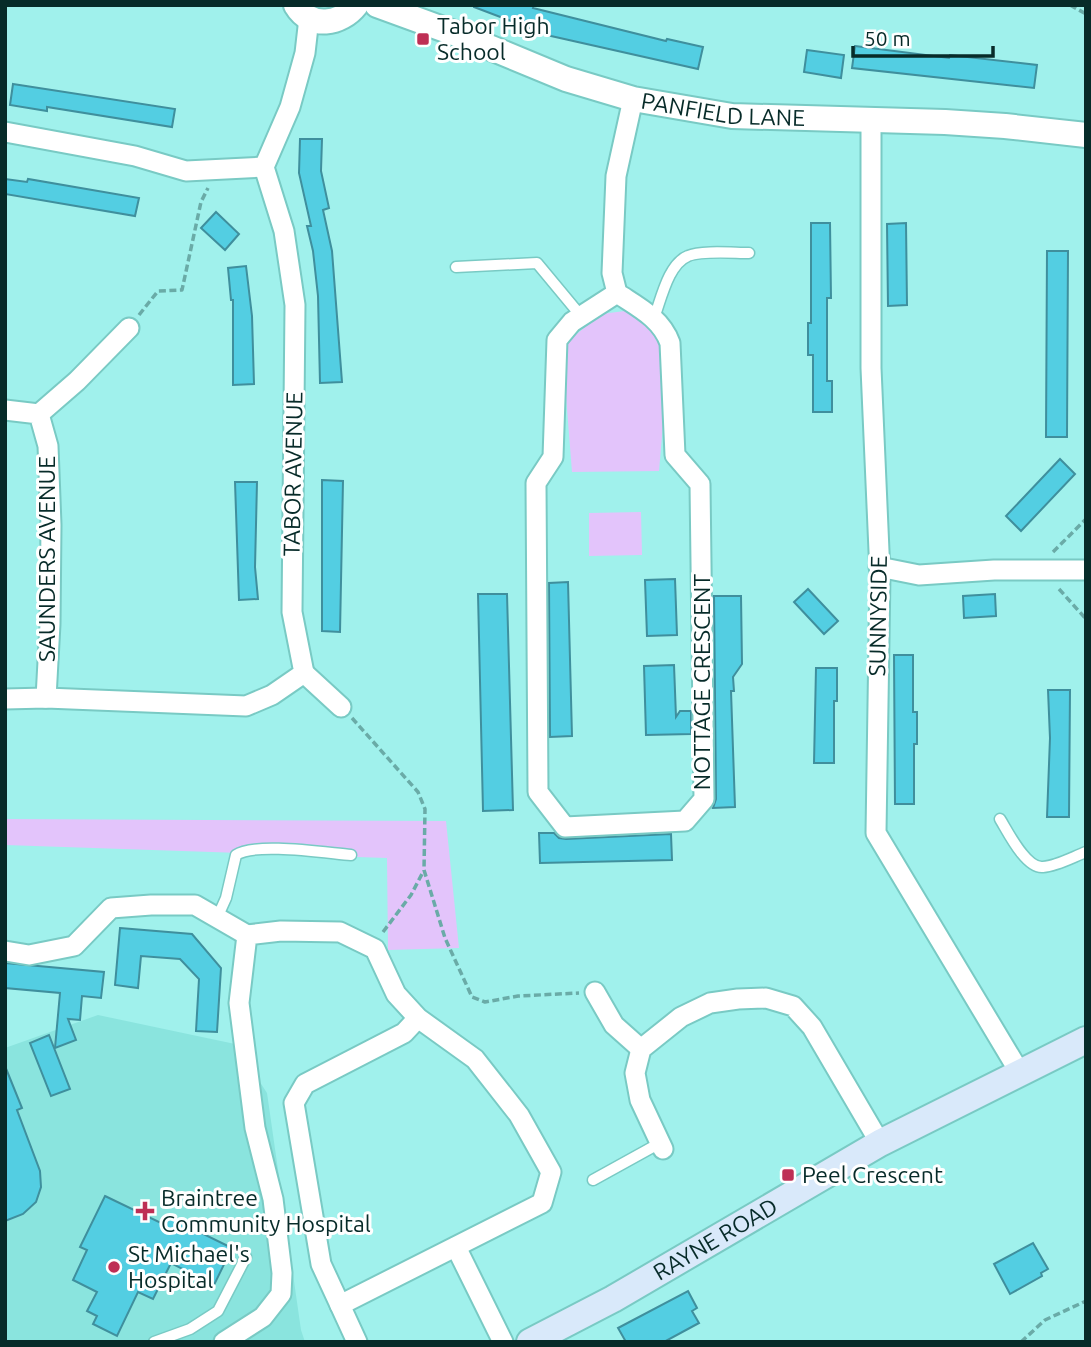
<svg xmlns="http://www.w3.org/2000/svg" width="1091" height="1347" viewBox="0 0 1091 1347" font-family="Ubuntu,sans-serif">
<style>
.built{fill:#8ae4de}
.green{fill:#e3c4fb}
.building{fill:#53cee2;stroke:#3f8f9d;stroke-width:2}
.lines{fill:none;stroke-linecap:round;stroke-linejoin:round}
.service-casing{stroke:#79cac4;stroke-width:13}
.minor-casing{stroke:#79cac4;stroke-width:23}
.tertiary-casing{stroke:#79cac4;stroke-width:28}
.secondary-casing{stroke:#79cac4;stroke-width:30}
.path{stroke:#6aaba7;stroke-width:3.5;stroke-dasharray:7 3.5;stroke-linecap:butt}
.service{stroke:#fff;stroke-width:10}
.minor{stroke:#fff;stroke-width:19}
.tertiary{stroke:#fff;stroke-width:24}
.secondary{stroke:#d9e9fa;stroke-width:26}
.poi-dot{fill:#be2f55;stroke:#fff;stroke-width:2.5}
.labels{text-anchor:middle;stroke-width:6;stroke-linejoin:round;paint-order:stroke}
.poi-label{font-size:23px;fill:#072b29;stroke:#fff;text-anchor:start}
.street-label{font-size:23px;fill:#072b29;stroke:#fff}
</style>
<rect width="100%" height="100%" fill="#a0f1ec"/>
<path class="built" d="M98,1015L235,1044L267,1093L301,1330L305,1342H5V1048Z"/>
<g class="green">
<path d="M625,311L670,343L659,471L572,472L562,346L601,314Z"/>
<path d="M641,512L642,555L589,556V513Z"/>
<path d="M5,819L446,821L459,948L388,950L387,858L5,845Z"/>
</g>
<g class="building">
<path d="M474,5H534L533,8L666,41L667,39L703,47L698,69L551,36L474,7Z"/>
<path d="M855,46L949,58L950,55L1037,65L1034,88L852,68Z"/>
<path d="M807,50L844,55L841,78L804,72Z"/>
<path d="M13,84L175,109L172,127L47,107V111L10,105Z"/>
<path d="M300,139H322L321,171L329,208L323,210L332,251L342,382L320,383L318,296L313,251L307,226H311L299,173Z"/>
<path d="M5,179L27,182L28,179L139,198L135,216L5,194Z"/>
<path d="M216,212L239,234L225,250L201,228Z"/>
<path d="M811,223H830L831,298H827V381H832V412H813V355H808V323H811Z"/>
<path d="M906,223L907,305L888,306L887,224Z"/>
<path d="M1047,251H1068L1067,437H1046Z"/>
<path d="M246,266L252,316L254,384L233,385V300H231L228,268Z"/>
<path d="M1060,459L1075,474L1021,531L1006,516Z"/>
<path d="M322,480L343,481L340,632L322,631Z"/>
<path d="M235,482H257L255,567L258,599L239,600Z"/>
<path d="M675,579L677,635L647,636L645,580Z"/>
<path d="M568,582L572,736L550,737L549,583Z"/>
<path d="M808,589L838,621L824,634L794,602Z"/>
<path d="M478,594H507L513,810L483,811Z"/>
<path d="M995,594L996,616L964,618L963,596Z"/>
<path d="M714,596H741L742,664L733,677L734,691H731L735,807L713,808L716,799Z"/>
<path d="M894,655H913V712H917V744H914V804H895Z"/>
<path d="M674,665L676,717L680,711H691V734L646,735L644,666Z"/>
<path d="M816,668H837V701H834V763H814Z"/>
<path d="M1048,690H1070L1069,817H1047L1050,738Z"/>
<path d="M539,833H554L559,838L566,839L671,834L672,860L540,863Z"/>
<path d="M120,928L192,934L221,968L217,1032L196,1031L199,979L180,959L141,956L138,988L115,985Z"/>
<path d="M5,963L104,972L101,998L82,996L80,1020L68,1019L76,1040L55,1048L60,993L5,988Z"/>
<path d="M49,1035L70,1089L51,1096L30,1043Z"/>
<path d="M5,1066L22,1108L17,1110L40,1171L41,1187L36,1202L23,1214L5,1221Z"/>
<path d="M105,1196L165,1225L169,1217L232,1248L214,1285L171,1263L153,1299L138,1292L117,1336L93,1324L97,1316L87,1311L97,1292L73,1280L87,1250L80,1247Z"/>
<path d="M1033,1243L1048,1269L1041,1273L1042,1276L1010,1294L994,1264Z"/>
<path d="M688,1291L697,1308L692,1311L699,1323L664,1342H626L618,1328Z"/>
</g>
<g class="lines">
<g class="service-casing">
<g id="service">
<path d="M456,267L537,263L581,316"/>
<path d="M654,318C661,300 668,264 688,256C702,250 733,253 749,253"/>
<path d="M1000,819C1008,832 1026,869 1043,867C1057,866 1073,857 1086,852"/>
<path d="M217,918L226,898L236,855C254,842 326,853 351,855"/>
<path d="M593,1180L660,1143"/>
<path d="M154,1342L190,1329L218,1311L246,1257"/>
</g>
</g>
<g class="minor-casing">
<g id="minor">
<path d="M871,120V368L880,574L876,833L1020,1073"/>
<path d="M5,132L135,156L186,171L264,167"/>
<path d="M617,293L572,322L557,340L553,457L536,483L538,792L565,827L685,821L704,799L700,484L675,455L670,343C661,318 638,307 617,293L612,273L616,176L633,99"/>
<path d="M5,410L39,414L48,446L51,525L50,624L46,698"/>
<path d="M39,414L77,381L129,328"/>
<path d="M879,567L919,575L994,570H1086"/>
<path d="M304,673L341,707"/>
<path d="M5,699L46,698L246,706L272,695L304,673L292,612L295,305L284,231L264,167L290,107L305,53L309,18"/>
<path d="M5,951L29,955L74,946L111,908L151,905H195L247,935"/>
<path d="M595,992L614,1025L641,1049"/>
<path d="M663,1149L640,1100L635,1073L641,1049L681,1017L710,1003L738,999L766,998L793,1006L812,1027L880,1143"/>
<path d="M456,1247L503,1342"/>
<path d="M340,1305L357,1342"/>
<path d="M224,1342L263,1317L281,1294L282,1273L273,1199L255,1128L239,1003L247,935L281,931L340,932L375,949L396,994L418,1018L475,1059L519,1115L551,1172L542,1203L340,1305L321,1264L294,1103L305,1084L404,1033L418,1018"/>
</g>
</g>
<g class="tertiary-casing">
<g id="tertiary">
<path d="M296,5C311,30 341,24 356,5"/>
<path id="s1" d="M377,5L462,36L566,79L633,99L732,116L945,122L1005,126L1086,135"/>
</g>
</g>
<g class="secondary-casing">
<g id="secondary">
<path id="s2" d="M530,1342L613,1299L880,1143L1086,1040"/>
</g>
</g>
<g class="path">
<path d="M1070,5L1086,14"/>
<path d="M139,315L158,291L182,290L201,202L208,188"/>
<path d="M1053,552L1086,519"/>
<path d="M1059,589L1086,619"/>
<path d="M352,718L418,792L425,809L424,870L445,938L472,997L485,1002L518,996L579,993"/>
<path d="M383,932L411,895L423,872"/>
<path d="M1021,1342L1045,1320L1086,1301"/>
</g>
<use href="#service" class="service"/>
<use href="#minor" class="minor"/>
<use href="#tertiary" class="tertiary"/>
<use href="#secondary" class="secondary"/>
</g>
<g class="poi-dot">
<rect x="416" y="32" width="14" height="14" rx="3.5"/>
<rect x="781" y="1168" width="14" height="14" rx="3.5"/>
<path d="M141.5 1200.5h7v7h7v7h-7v7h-7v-7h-7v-7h7z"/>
<circle cx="114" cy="1267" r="7"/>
</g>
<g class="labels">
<g class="poi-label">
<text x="437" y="34">Tabor High<tspan x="437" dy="26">School</tspan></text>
<text x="802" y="1183">Peel Crescent</text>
<text x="161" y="1206">Braintree<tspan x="161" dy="26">Community Hospital</tspan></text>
<text x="128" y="1262">St Michael's<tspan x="128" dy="26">Hospital</tspan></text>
</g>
<g class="street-label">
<text dy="8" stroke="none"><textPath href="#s1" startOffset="364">PANFIELD LANE</textPath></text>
<text transform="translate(293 474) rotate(-89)" y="8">TABOR AVENUE</text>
<text transform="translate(47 559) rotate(-90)" y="8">SAUNDERS AVENUE</text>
<text transform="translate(878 616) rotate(-89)" y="8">SUNNYSIDE</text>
<text transform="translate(702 682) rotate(-90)" y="8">NOTTAGE CRESCENT</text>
<text dy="8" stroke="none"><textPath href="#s2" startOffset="212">RAYNE ROAD</textPath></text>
</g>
</g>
<rect width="1091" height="1347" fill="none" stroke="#072b29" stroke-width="14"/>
<path d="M853 46v10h140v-10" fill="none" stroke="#072b29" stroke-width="3.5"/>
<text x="864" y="46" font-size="21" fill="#072b29" stroke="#ffffff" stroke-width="5" paint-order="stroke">50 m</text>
</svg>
